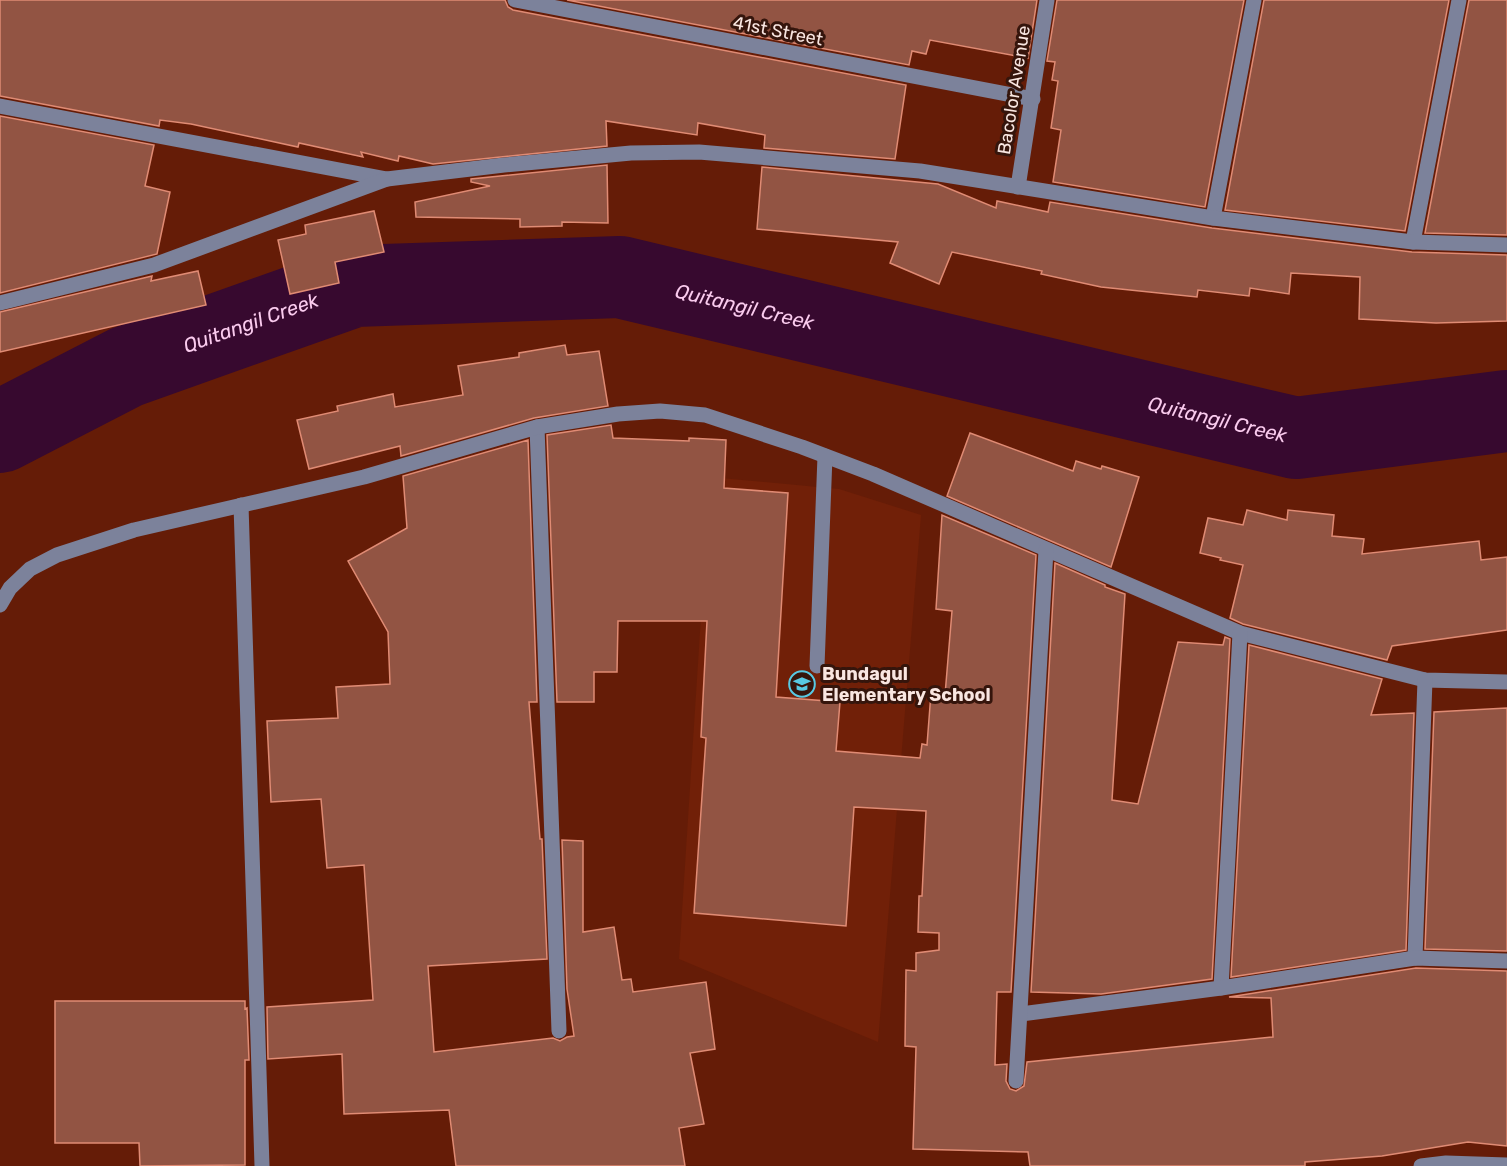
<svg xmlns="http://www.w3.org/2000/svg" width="1507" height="1166" viewBox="0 0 1507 1166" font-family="Rubik,sans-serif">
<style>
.built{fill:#712008}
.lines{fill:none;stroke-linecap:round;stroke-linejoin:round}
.river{stroke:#37092f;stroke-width:82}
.building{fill:#925443;stroke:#e08b74;stroke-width:1.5}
.minor{stroke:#7c829b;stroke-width:15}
.labels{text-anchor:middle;stroke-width:6;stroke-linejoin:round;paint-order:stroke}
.street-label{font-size:18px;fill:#f9e6e1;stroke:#35150c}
.poi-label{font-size:18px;font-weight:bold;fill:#f9e6e1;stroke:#35150c;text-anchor:start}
.water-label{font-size:20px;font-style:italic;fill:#facbee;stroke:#35150c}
</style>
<rect width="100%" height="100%" fill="#651c07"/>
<path class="built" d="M710,477L839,489L921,515L878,1042L679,959Z"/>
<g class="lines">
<path class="river" id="s1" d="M0,432L126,367L354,286L620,277L1296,438L1507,411"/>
</g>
<g class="building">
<path d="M0,0H505L508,7L513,10L906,85L895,159L764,148L765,135L698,123L697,135L606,121L607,146L433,164L399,156L398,161L361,152L363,157L299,143L298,147L191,124L160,120L159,126L0,96Z"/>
<path d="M567,0H1037L1028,58L930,40L926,54L912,51L909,65Z"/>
<path d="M1057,0H1244L1205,207L1053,182L1061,130L1051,128L1058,81L1052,80L1055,62L1047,61Z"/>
<path d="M1264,0H1449L1405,231L1225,210Z"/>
<path d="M1469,0H1507V235L1425,233Z"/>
<path d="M0,116L154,145L145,186L170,192L157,254L0,293Z"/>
<path d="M607,165L608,223L562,222V226L520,227V219L416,217L415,202L490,186L471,182V179Z"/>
<path d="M762,167L938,184L996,208L997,201L1048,212L1050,202L1212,228L1412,252L1507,255V321L1436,323L1359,319L1360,277L1291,273L1289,294L1250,288L1249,296L1198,290L1197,297L1101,287L1041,274L1042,271L952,252L939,284L890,263L898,242L757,229Z"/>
<path d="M374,211L384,252L335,262L339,283L290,294L278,240L306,234L305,225Z"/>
<path d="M198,271L206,305L0,352V312L152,276L151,281Z"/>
<path d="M565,345L567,355L599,351L608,406L534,418L401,456L400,446L309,469L297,420L338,411L337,406L393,394L395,407L463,395L458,366L519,357V353Z"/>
<path d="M611,425L613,438L689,441V438L726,440L724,488L788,493L776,697L840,702L836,751L920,758L922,744L927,745L931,693L945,695L952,611L936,609L942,515L1036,555L1011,992H997L995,1065L1007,1064L1006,1081L1010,1089L1016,1091L1024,1086L1027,1062L1273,1037L1271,998L1229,997L1416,968L1507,971V1146L1468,1142L1382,1156L1305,1162V1166H1030L1028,1152L913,1149L916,1047L905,1046L906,970L916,971V953L939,950V933L918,932L919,896H922L926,811L854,807L846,926L694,913L706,738L701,737L707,621H618L617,672H594V702H557L547,435Z"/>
<path d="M970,433L1073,471L1076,461L1101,469L1102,466L1139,477L1111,567L947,496Z"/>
<path d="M528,440L537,702H529L540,839H542L547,959L428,966L434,1052L553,1038L560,1041L567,1037L574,1036L567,989L562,840L583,841V932L614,927L622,980L631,979L633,992L706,982L715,1049L690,1053L704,1124L679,1128L685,1166H456L449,1110L344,1114L342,1054L268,1059L267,1007L373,1000L364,865L327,868L321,799L271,802L267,721L338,718L336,687L390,684L388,632L348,561L407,528L403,476Z"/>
<path d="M1247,510L1287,520L1288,510L1334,515L1332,536L1364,539L1362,554L1479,541L1481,560L1507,557V630L1392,646L1387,660L1243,624L1230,618L1243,565L1220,560L1221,558L1200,553L1208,518L1243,525Z"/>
<path d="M1055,563L1105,585V587L1125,594L1112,800L1138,804L1178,642L1223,645L1225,637L1230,639L1212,979L1101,994L1031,992Z"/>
<path d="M1249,645L1382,679L1371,715L1414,713L1406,950L1231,977Z"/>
<path d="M1507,708V951L1425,949L1434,712Z"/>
<path d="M55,1001H245V1009L247,1008L249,1060H245V1165L140,1166L139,1143H55Z"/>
</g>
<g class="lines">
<g class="minor">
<path d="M515,0L1033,99"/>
<path d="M0,106L387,179"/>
<path d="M1018,187L1047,0"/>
<path d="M1213,218L1254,0"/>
<path d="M1413,242L1459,0"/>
<path d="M0,303L154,265L387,179L504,165L631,153L699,152L920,171L1213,218L1413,242L1507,245"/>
<path d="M537,427L559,1031"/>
<path d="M241,505L262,1166"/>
<path d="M0,605L10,588L30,569L57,555L134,530L364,477L537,427L618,414L660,411L705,415L802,447L873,474L1240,633L1425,680L1507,682"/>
<path d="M817,666L825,456"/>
<path d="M1415,958L1425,680"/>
<path d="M1221,988L1240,633"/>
<path d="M1021,1014L1221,988L1415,958L1507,961"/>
<path d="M1016,1081L1046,550"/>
<path d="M1421,1166L1446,1163L1507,1165"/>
</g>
</g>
<defs>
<g id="school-ring" transform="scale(1.35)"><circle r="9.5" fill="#35150c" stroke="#58c9e3" stroke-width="1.5"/><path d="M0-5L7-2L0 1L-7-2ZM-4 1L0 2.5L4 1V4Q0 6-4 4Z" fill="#58c9e3"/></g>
</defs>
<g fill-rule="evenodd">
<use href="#school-ring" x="802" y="684"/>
</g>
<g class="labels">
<g class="street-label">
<text transform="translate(778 31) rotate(11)" y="6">41st Street</text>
<text transform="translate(1014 90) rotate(-81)" y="6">Bacolor Avenue</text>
</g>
<g class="poi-label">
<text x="822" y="680">Bundagul<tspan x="822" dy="21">Elementary School</tspan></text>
</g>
<g class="water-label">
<text dy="7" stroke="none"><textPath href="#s1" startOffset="778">Quitangil Creek</textPath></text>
<text dy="7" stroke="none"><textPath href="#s1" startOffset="274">Quitangil Creek</textPath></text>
<text dy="7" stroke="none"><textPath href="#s1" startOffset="1264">Quitangil Creek</textPath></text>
</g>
</g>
</svg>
